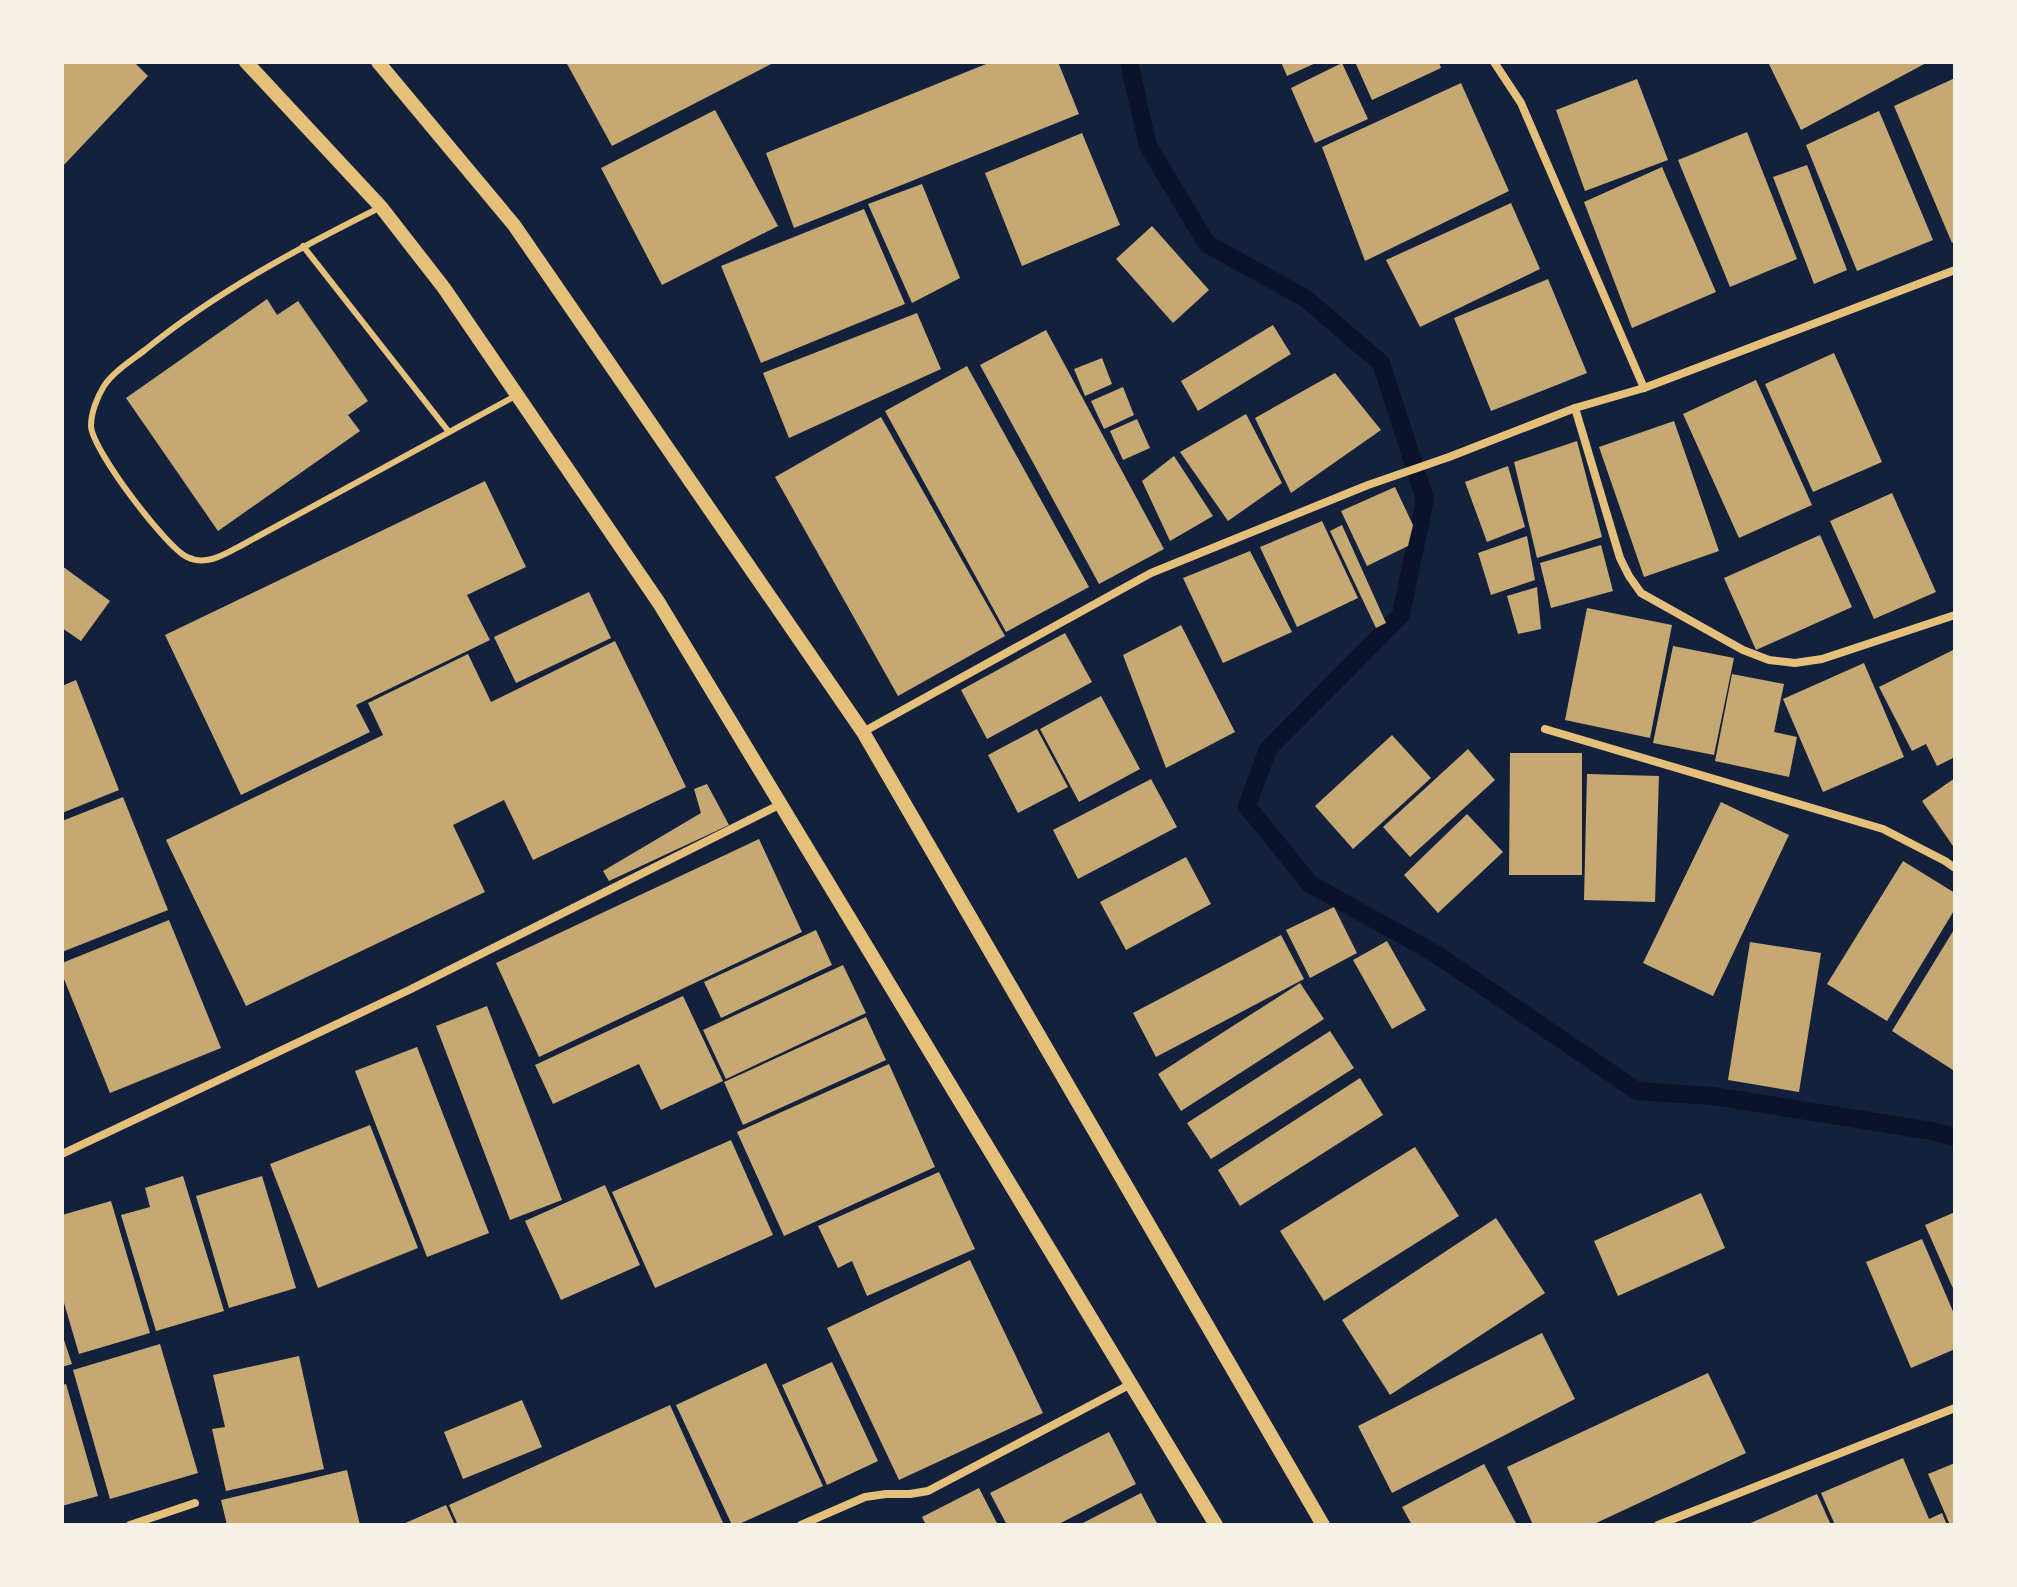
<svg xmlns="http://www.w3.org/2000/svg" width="2017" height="1587" viewBox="0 0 2017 1587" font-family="'Nunito Sans',sans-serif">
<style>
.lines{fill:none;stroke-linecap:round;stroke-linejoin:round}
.stream{stroke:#0b132b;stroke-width:18}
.building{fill:#c6a872}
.service{stroke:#e5c07b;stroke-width:6}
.minor{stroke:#e5c07b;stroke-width:8}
.tertiary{stroke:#e5c07b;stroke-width:14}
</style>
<rect width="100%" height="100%" fill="#14213d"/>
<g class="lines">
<path class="stream" d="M1129,62L1148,146L1207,244L1305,298L1381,363L1425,499L1401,615L1268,749L1247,806L1310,884L1436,954L1637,1091L1713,1096L1932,1131L1955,1137"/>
</g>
<g class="building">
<path d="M62,62H134L148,76L62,167Z"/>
<path d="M566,62H775L612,146Z"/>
<path d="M991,62H1058L1079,114L794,228L766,153Z"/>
<path d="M1281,62H1318L1287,76Z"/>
<path d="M1355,62H1439L1441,68L1372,100Z"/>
<path d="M1768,62H1928L1801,130Z"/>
<path d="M1342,63L1368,119L1315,143L1291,88Z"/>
<path d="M1955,78V241L1952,243L1894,106Z"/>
<path d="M1637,79L1668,160L1585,191L1556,110Z"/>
<path d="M1461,83L1509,191L1365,261L1322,147Z"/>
<path d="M715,110L778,226L662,285L601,168Z"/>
<path d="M1879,111L1933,240L1857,271L1806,145Z"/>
<path d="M1747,132L1797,259L1730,287L1678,160Z"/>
<path d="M1082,133L1120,225L1022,266L985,173Z"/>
<path d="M1807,165L1847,270L1814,284L1773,177Z"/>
<path d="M1662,167L1716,292L1632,328L1584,202Z"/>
<path d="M922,184L960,278L912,303L868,204Z"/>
<path d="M1511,203L1540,269L1420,327L1386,260Z"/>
<path d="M864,209L905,304L761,363L721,266Z"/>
<path d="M1152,226L1209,290L1173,323L1116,259Z"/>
<path d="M1548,279L1587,373L1491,411L1454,318Z"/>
<path d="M267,299L277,315L298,301L368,401L348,415L360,431L218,531L126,398Z"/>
<path d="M917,313L941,369L789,438L763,373Z"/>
<path d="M1273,325L1291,354L1198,411L1181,381Z"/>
<path d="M1046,330L1164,549L1099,584L980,365Z"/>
<path d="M1834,353L1882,462L1813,492L1765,384Z"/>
<path d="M1102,358L1112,384L1085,396L1074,369Z"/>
<path d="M967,366L1089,587L1006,632L885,411Z"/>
<path d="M1335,373L1381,430L1291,493L1255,418Z"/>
<path d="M1756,380L1812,505L1739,538L1683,414Z"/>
<path d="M1123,387L1134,415L1104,429L1091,401Z"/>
<path d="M1246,414L1282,483L1228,521L1180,452Z"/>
<path d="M881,417L1005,636L898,696L775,477Z"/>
<path d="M1137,419L1150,448L1123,460L1110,431Z"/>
<path d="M1674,421L1719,551L1644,577L1599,447Z"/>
<path d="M1577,441L1602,537L1537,558L1514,462Z"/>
<path d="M1174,456L1213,516L1170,541L1142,481Z"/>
<path d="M1508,466L1525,527L1487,542L1465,482Z"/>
<path d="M485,481L526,567L467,595L490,640L356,705L370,732L241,795L165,635Z"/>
<path d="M1395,487L1413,525L1408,546L1367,566L1341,511Z"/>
<path d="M1892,493L1936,592L1874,619L1830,521Z"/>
<path d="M1322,521L1358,598L1297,627L1260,547Z"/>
<path d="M1342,525L1386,623L1376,628L1330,531Z"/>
<path d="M1820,535L1852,607L1756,650L1724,578Z"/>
<path d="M1527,536L1535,580L1491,595L1478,553Z"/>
<path d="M1601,545L1613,591L1551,608L1540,563Z"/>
<path d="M1250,551L1292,632L1223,663L1183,578Z"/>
<path d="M62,566L110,601L81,641L62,628Z"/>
<path d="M1537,587L1541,629L1518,634L1507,596Z"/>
<path d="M589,592L611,638L516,683L494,637Z"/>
<path d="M1587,608L1672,625L1650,738L1565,720Z"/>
<path d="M1181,625L1235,732L1166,768L1123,655Z"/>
<path d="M1065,633L1092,682L987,739L961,690Z"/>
<path d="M615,641L686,787L533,860L504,800L453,825L485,892L246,1006L166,840L383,735L368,703L468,654L491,702Z"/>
<path d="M1673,646L1734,658L1714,755L1653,743Z"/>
<path d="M1955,649V757L1937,766L1926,744L1912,751L1879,687Z"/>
<path d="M1864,663L1904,757L1823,792L1783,699Z"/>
<path d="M1732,674L1784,684L1774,732L1797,737L1789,777L1715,761Z"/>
<path d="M76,680L119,790L62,813V686Z"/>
<path d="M1101,696L1140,769L1079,802L1040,729Z"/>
<path d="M1037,729L1068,787L1018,813L988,755Z"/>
<path d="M1392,735L1431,778L1353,849L1315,806Z"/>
<path d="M1468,749L1495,780L1410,857L1383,827Z"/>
<path d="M1510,753H1582V875H1509Z"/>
<path d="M1587,774L1659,776L1655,902L1584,900Z"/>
<path d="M1955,778V849L1922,801Z"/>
<path d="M1151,779L1177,827L1078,879L1053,830Z"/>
<path d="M707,784L729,825L609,881L603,871L701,813L694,789Z"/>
<path d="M123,797L168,910L62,952V821Z"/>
<path d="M1721,802L1789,835L1713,996L1643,963Z"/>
<path d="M1467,814L1503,852L1438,913L1404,875Z"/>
<path d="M759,839L802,932L539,1057L496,963Z"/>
<path d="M1186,857L1211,904L1126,950L1100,902Z"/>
<path d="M1903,861L1955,893V909L1887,1021L1827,984Z"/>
<path d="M1334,907L1357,953L1310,978L1286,930Z"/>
<path d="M169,920L221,1048L110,1093L62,974V963Z"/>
<path d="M1955,928V1067L1953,1070L1892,1031Z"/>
<path d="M816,930L832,965L721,1018L704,982Z"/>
<path d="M1281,935L1304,979L1156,1057L1133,1013Z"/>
<path d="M1387,941L1426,1010L1392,1029L1353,960Z"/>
<path d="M1750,942L1821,953L1799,1092L1728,1080Z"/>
<path d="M843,965L866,1013L726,1079L703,1030Z"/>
<path d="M1300,983L1324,1019L1181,1111L1158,1074Z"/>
<path d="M683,996L723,1081L661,1110L639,1064L553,1104L535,1065Z"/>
<path d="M487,1006L562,1200L510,1220L436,1026Z"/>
<path d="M866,1017L886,1060L743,1125L724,1082Z"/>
<path d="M1330,1031L1354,1068L1211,1159L1187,1123Z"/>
<path d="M417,1047L489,1233L427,1257L355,1071Z"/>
<path d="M889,1064L935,1167L784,1236L737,1132Z"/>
<path d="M1360,1078L1383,1115L1240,1206L1218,1170Z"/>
<path d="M370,1125L418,1248L318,1288L270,1164Z"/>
<path d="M731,1140L773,1235L655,1288L612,1192Z"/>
<path d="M1415,1147L1459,1216L1324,1301L1280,1231Z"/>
<path d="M939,1172L975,1249L867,1296L852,1261L838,1268L818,1226Z"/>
<path d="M183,1176L224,1311L156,1331L121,1215L150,1207L145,1188Z"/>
<path d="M262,1176L296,1288L229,1308L196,1196Z"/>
<path d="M605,1185L640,1265L561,1300L525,1221Z"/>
<path d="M1701,1193L1725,1248L1618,1296L1594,1241Z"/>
<path d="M111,1201L150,1333L79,1354L62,1296V1215Z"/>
<path d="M1955,1212V1293L1925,1225Z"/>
<path d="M1496,1218L1545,1293L1390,1395L1342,1320Z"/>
<path d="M1922,1239L1955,1316V1349L1911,1368L1866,1262Z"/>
<path d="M970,1260L1043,1413L899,1480L827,1328Z"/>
<path d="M1542,1333L1575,1399L1392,1493L1358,1426Z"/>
<path d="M62,1334L72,1364L62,1367Z"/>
<path d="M160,1344L198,1473L110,1499L73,1370Z"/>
<path d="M299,1356L324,1469L226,1491L212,1429L225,1427L213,1375Z"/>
<path d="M832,1362L878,1461L827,1485L782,1385Z"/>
<path d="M766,1363L823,1486L737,1525H732L676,1405Z"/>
<path d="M1708,1373L1746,1453L1592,1525H1533L1507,1467Z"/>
<path d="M66,1384L98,1496L62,1506V1385Z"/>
<path d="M522,1400L542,1447L463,1479L444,1432Z"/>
<path d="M670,1405L724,1525H458L449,1505Z"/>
<path d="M1109,1432L1136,1484L1057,1525H1007L990,1493Z"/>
<path d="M1903,1458L1929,1519L1942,1513L1947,1525H1835L1821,1493Z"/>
<path d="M1955,1463V1525H1950L1928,1474Z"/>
<path d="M1484,1464L1517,1525H1412L1402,1507Z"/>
<path d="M347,1470L360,1525H227L221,1500Z"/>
<path d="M979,1488L998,1525H926L922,1517Z"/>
<path d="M1141,1493L1158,1525H1079Z"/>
<path d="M1817,1494L1831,1525H1746Z"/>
<path d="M446,1505L455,1525H401Z"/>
</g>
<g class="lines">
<g class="service">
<path d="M379,208C297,249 216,292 145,350C132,360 113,372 104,386C97,397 91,413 91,426C92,450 166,547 187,557C207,567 227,553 244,544L517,395"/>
<path d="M303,246L449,432"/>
</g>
<g class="minor">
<path d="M1494,62L1521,103L1644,388"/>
<path d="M1575,408L1620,558L1629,576L1641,593L1743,650L1769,660L1795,663L1822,659L1955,615"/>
<path d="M1545,729L1883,829L1945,861L1955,868"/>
<path d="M863,732L1151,573L1368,485L1449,457L1575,408L1644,388L1955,270"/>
<path d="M62,1154L409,990L781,804"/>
<path d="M130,1525L195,1503"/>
<path d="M801,1525L865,1497L886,1494H910L928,1491L1131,1384"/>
<path d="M1658,1525L1955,1408"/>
</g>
<g class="tertiary">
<path d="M246,62L381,207L444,288L659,603L1216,1525"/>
<path d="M378,62L514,225L863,732L1323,1525"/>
</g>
</g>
<rect width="2017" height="1587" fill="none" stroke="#f6f1e7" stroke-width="128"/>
</svg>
